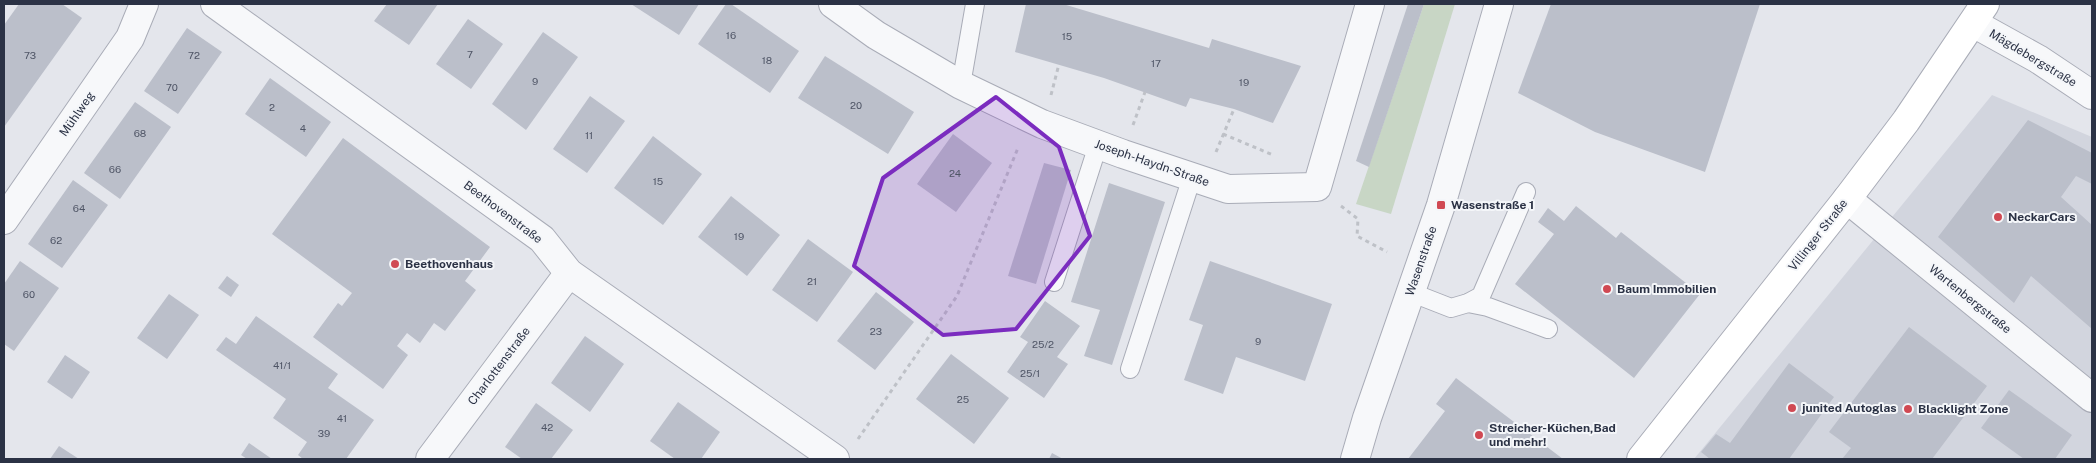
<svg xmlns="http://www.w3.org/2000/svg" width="2096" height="463" viewBox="0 0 2096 463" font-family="'Public Sans',sans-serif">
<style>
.built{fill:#d2d5de}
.green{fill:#c8d6c5}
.building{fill:#bbbfca}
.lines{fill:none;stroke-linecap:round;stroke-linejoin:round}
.service-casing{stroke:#a9acb7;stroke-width:20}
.minor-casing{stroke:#a9acb7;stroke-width:30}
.secondary-casing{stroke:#a9acb7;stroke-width:30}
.path{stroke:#bec1c7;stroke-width:3;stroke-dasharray:4 4;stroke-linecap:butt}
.service{stroke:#f7f8fa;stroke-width:18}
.minor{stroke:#f7f8fa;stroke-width:28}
.secondary{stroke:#fff;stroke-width:28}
.marked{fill:#7b2cbf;fill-opacity:0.2;stroke:#7b2cbf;stroke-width:4;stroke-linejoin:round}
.poi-dot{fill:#d04953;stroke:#f4f6f9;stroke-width:2}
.labels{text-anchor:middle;stroke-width:4;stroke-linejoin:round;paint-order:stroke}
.number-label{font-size:10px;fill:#4f5566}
.street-label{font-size:12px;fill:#2b3245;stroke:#f4f6f9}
.poi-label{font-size:12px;font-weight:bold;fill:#2b3245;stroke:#f4f6f9;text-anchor:start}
</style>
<rect width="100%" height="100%" fill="#e4e6ec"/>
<path class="built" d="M1992,95L2092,137V459H1694Z"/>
<path class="green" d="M1424,4H1455L1391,214L1356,204Z"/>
<g class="building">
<path d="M19,4H62L82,18L4,127V25Z"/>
<path d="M387,4H438L409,45L374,21Z"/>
<path d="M631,4H699L679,35Z"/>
<path d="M726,4H731L799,51L770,93L698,44Z"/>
<path d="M1026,4H1063L1209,48L1212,39L1301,66L1273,123L1234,109L1190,98L1186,107L1104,78L1015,52Z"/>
<path d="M1408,4H1424L1369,167L1356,161Z"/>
<path d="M1551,4H1760L1705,172L1595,132L1518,93Z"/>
<path d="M468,19L503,44L471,89L436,64Z"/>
<path d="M187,28L222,52L178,114L144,91Z"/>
<path d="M543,32L578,57L526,130L492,104Z"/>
<path d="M825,56L914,112L888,154L798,98Z"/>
<path d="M270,78L331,122L306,157L245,114Z"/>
<path d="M590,96L625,121L587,173L553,149Z"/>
<path d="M135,102L171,127L120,199L84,173Z"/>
<path d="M2028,120L2092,153V184L2076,176L2061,197L2092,225V329L2031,276L2014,303L1938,237Z"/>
<path d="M953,134L992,163L956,212L917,184Z"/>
<path d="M653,136L702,174L663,225L614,188Z"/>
<path d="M343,138L490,247L465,281L476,290L445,331L434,323L420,343L407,333L397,346L408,355L383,389L313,337L338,303L342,306L352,293L272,234Z"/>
<path d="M1044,163L1071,170L1036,284L1008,276Z"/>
<path d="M73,180L108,205L62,268L28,244Z"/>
<path d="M1109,183L1165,202L1112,365L1084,356L1100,310L1071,302Z"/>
<path d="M731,196L780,235L747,276L698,237Z"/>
<path d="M1576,206L1616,238L1621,232L1700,294L1634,378L1515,284L1554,234L1538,222L1548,208L1564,221Z"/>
<path d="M808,239L853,272L817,322L772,290Z"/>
<path d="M20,261L59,288L14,351L4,344V284Z"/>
<path d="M1210,261L1332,304L1305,381L1236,357L1223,394L1184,380L1203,325L1189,320Z"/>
<path d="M227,276L239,285L231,297L218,288Z"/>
<path d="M876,292L914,322L875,370L837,341Z"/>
<path d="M169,294L199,315L167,359L137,338Z"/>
<path d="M1045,301L1080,326L1057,357L1068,364L1044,398L1007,372L1028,342L1020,337Z"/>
<path d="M256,316L338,374L328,388L374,420L346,459H303L298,455L307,442L273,418L286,399L216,350L226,337L236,344Z"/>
<path d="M1909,327L1987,386L1932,459H1842L1851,448L1829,432Z"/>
<path d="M585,336L624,364L590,412L551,383Z"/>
<path d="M951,354L1009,398L974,444L916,399Z"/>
<path d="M65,355L90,372L72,399L47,382Z"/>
<path d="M1789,363L1834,397L1789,459H1718L1723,452L1718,459H1710L1701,452L1716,434L1730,443Z"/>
<path d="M1456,378L1563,459H1408L1445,411L1436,404Z"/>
<path d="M2009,390L2072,435L2055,459H2024L1981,428Z"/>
<path d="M678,402L720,432L701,459H675L650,441Z"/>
<path d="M536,403L573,430L551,459H522L505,447Z"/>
<path d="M249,443L272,459H247L241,455Z"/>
<path d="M59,446L79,459H50Z"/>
<path d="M1052,453L1063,459H1049Z"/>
</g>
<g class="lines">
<g class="service-casing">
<g id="service">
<path d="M961,85L975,4"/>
<path d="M1054,282L1098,145"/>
<path d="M1410,292L1451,308L1468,303L1481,296L1526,192"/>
<path d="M1468,303L1488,307L1548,329"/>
<path d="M1130,369L1192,177"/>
</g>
</g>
<g class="minor-casing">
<g id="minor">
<path d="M215,4L542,239L569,273L835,459"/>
<path d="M833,4L876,35L961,85L1042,124L1123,154L1228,189L1317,187L1370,4"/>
<path d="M1973,23L2038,59L2092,95"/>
<path d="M1847,199L2092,398"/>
<path d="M4,220L130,38L144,4"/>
<path d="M430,459L569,273"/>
<path d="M1355,459L1367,418L1441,205L1499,4"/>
</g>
</g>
<g class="secondary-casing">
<path id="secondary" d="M1641,459L1847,199L1906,121L1985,4"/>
</g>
<g class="path">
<path d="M1051,95L1059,64"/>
<path d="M1133,125L1145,92"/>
<path d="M1223,134L1273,155"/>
<path d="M1216,152L1234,109"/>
<path d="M1341,206L1358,219L1357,236L1387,252"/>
<path d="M858,439L957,296L1018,148"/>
</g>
<use href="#service" class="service"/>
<use href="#minor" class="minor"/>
<use href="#secondary" class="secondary"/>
</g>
<path class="marked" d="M996,97L1059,147L1090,236L1016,329L943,335L854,266L883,178Z"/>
<g class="poi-dot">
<rect x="1436" y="200" width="10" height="10" rx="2.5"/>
<circle cx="1998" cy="217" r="5"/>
<circle cx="395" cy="264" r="5"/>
<circle cx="1607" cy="289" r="5"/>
<circle cx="1792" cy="408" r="5"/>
<circle cx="1908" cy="409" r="5"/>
<circle cx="1479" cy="435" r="5"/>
</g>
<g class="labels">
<g class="number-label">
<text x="731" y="39">16</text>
<text x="1067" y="40">15</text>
<text x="470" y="58">7</text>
<text x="30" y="59">73</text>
<text x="194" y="59">72</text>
<text x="767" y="64">18</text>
<text x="1156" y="67">17</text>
<text x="535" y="85">9</text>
<text x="1244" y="86">19</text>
<text x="172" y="91">70</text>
<text x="856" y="109">20</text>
<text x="272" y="111">2</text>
<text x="303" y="132">4</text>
<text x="140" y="137">68</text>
<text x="589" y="139">11</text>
<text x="115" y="173">66</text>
<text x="955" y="177">24</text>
<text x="658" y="185">15</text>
<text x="79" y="212">64</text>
<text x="739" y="240">19</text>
<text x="56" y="244">62</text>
<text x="812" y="285">21</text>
<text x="29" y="298">60</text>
<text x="876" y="335">23</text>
<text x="1258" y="345">9</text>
<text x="1043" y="348">25/2</text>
<text x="282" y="369">41/1</text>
<text x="1030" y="377">25/1</text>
<text x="963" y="403">25</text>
<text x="342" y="422">41</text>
<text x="547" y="431">42</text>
<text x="324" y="437">39</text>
</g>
<g class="street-label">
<text transform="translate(2033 58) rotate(31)" y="4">Mägdebergstraße</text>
<text transform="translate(77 114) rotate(-55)" y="4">Mühlweg</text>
<text transform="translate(1152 163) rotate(19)" y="4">Joseph-Haydn-Straße</text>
<text transform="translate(503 212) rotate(37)" y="4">Beethovenstraße</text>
<text transform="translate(1818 235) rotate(-52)" y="4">Villinger Straße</text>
<text transform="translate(1421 261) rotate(-71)" y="4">Wasenstraße</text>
<text transform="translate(1970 299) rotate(39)" y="4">Wartenbergstraße</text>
<text transform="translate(499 366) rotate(-53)" y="4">Charlottenstraße</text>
</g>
<g class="poi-label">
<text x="1451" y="209">Wasenstraße 1</text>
<text x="2008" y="221">NeckarCars</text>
<text x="405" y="268">Beethovenhaus</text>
<text x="1617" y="293">Baum Immobilien</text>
<text x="1802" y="412">junited Autoglas</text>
<text x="1918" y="413">Blacklight Zone</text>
<text x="1489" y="432">Streicher-Küchen,Bad<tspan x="1489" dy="14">und mehr!</tspan></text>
</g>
</g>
<rect width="2096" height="463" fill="none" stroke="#2b3245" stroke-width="10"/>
</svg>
